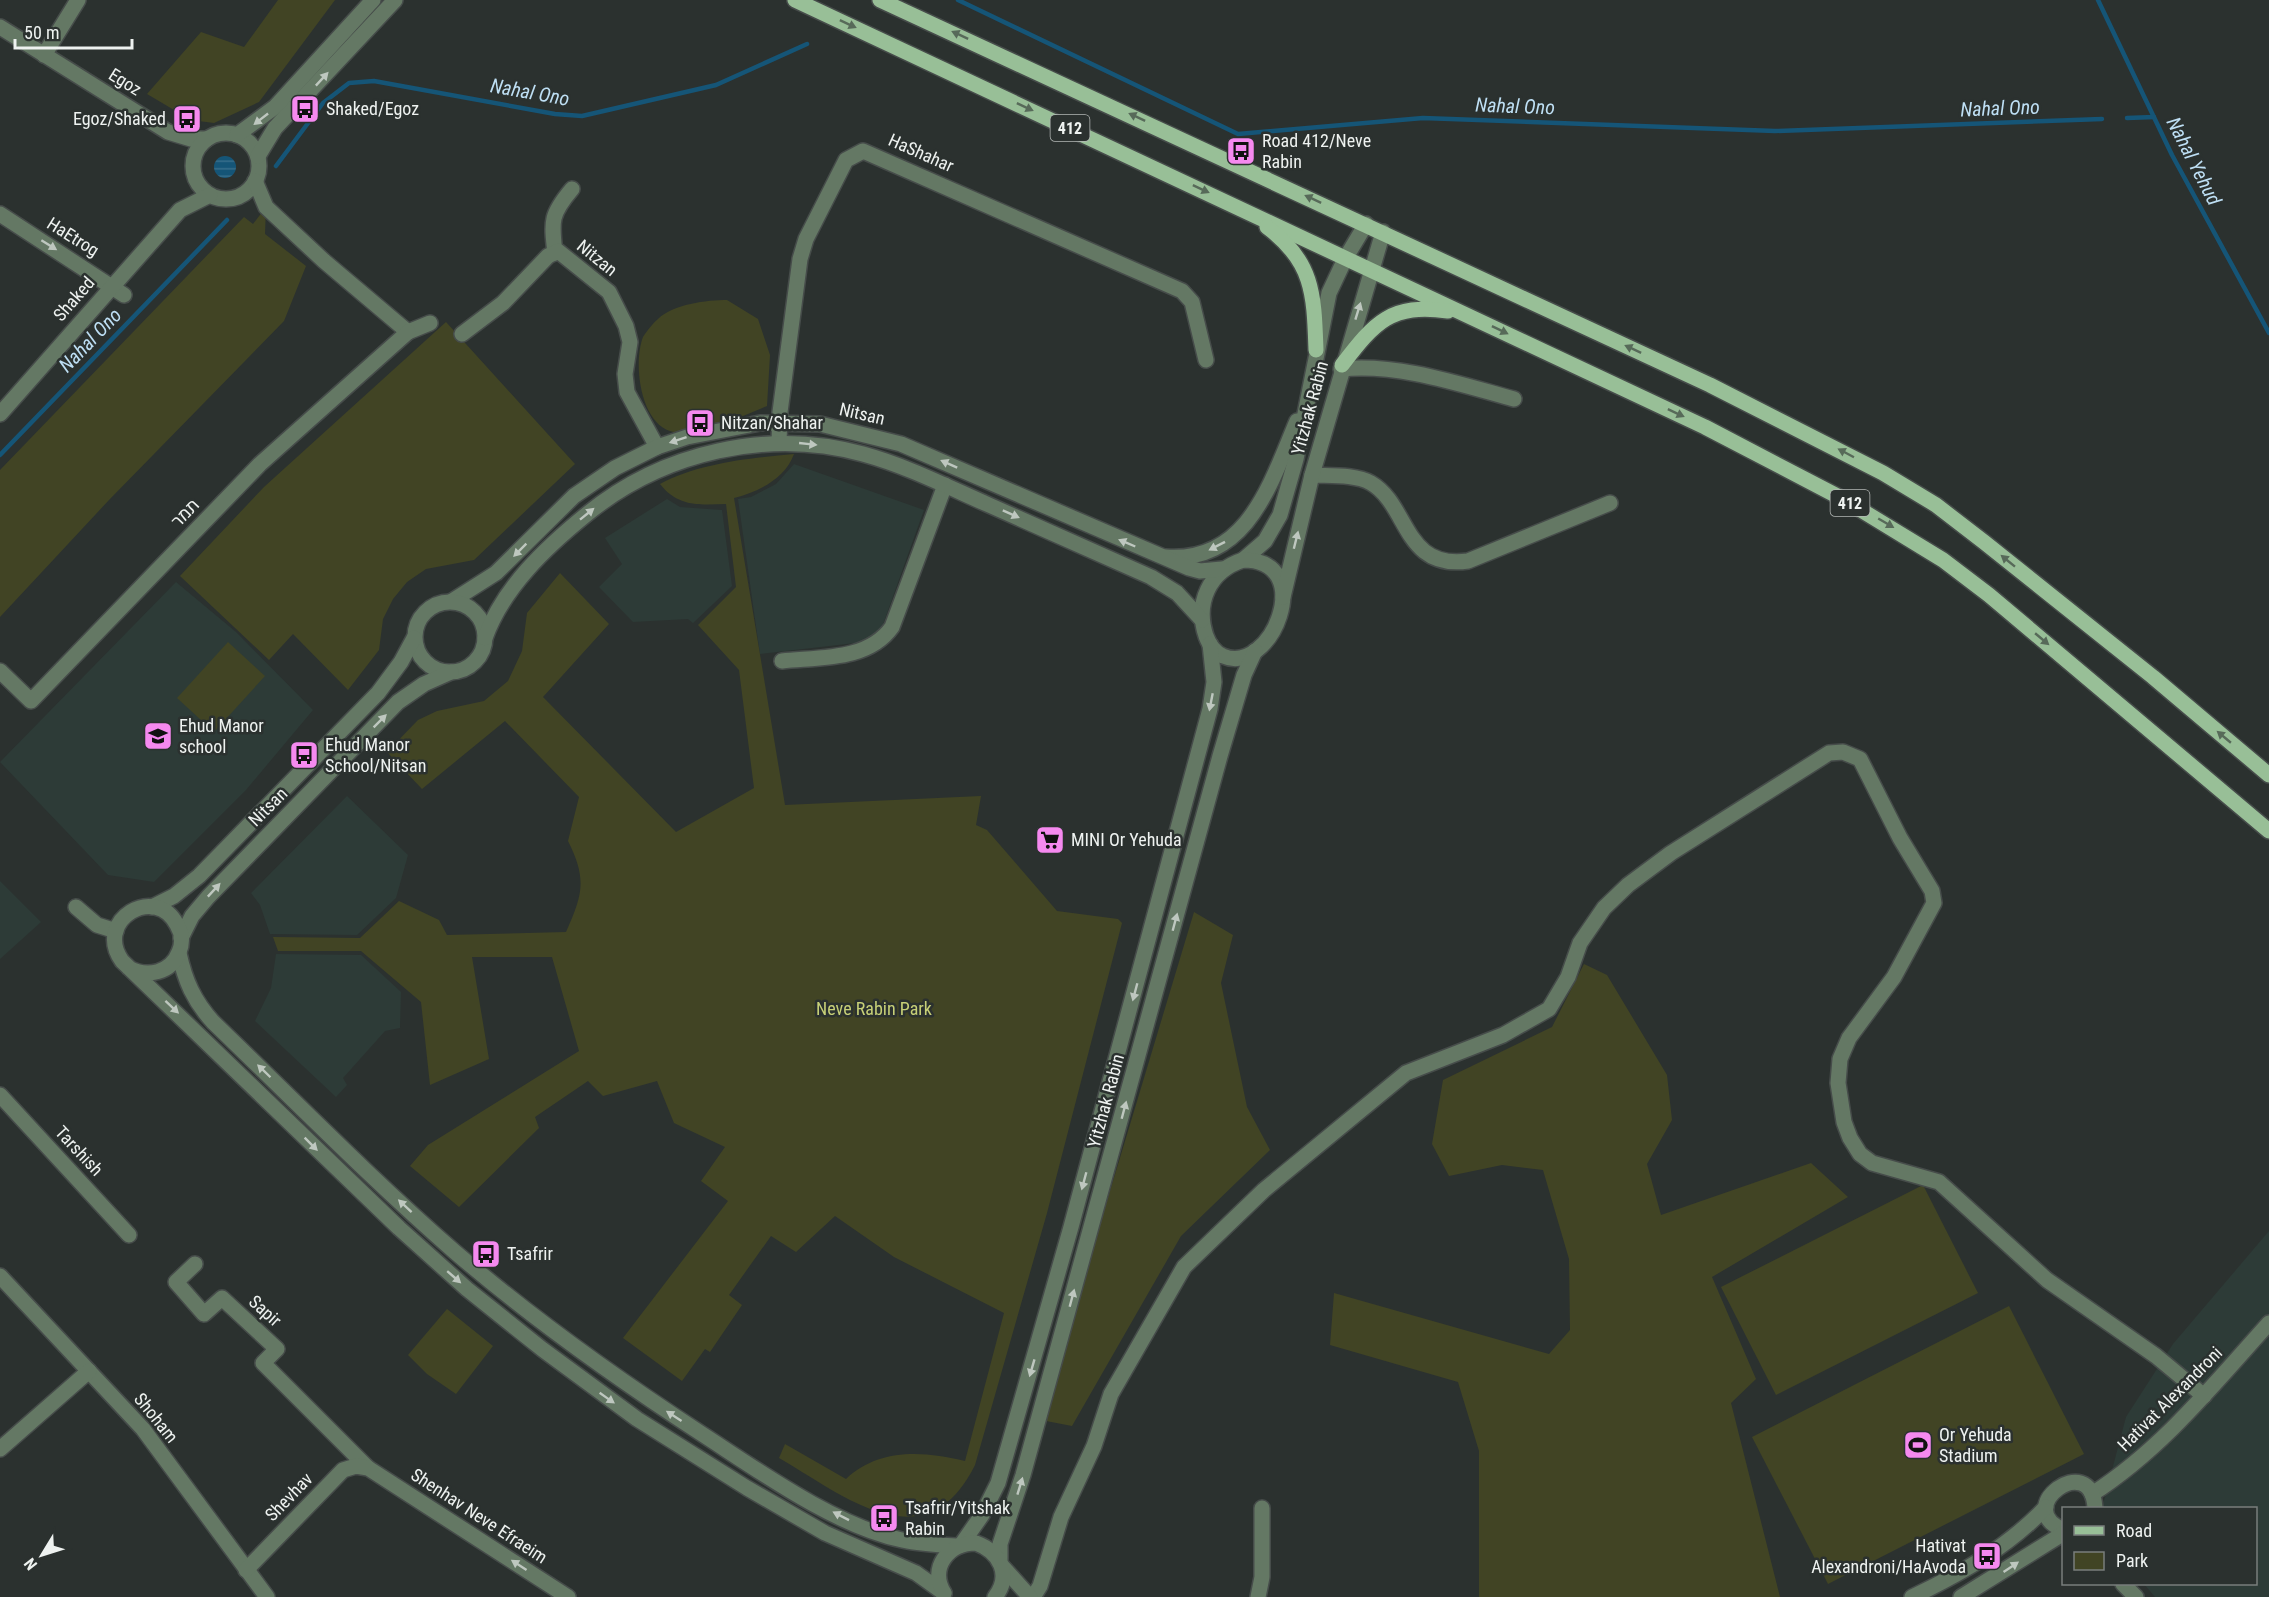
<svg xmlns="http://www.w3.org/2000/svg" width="2269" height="1597" viewBox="0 0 2269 1597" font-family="'Roboto Condensed',Heebo,sans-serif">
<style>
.built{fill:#2d3b37}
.green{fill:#414424}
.water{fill:url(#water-rules)}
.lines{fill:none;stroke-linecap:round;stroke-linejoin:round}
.stream{stroke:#155577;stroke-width:4.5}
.minor-casing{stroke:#464c4a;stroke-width:18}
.tertiary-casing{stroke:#464c4a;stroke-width:18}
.primary-casing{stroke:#464c4a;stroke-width:18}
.minor{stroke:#647864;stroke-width:15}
.tertiary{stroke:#647864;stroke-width:15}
.primary{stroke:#98bf97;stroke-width:15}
.oneway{fill:#576a59}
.oneway2{fill:#bec7bf}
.labels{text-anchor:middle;stroke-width:5;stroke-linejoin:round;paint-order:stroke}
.shield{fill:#2b312f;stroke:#b4b8b6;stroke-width:1.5}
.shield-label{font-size:16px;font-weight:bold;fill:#eef2f0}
.street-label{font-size:18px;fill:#eef2f0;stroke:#2b312f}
.poi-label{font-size:18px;fill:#eef2f0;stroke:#2b312f;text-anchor:start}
.park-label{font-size:18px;fill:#c7d077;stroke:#2b312f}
.water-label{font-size:20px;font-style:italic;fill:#bedff4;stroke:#2b312f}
</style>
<defs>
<pattern id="water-rules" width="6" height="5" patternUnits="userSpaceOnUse" patternTransform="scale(1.5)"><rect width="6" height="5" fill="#155577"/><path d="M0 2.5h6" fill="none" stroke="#376e8b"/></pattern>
</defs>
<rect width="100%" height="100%" fill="#2b312f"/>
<g class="built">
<path d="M794,464L924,510L881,630L864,642L760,654L738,499L751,497L776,484Z"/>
<path d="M667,499L680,507L722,510L732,586L693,623L688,619L633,622L599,587L622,564L605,538Z"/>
<path d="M176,582L236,632L313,710L246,790L154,882L108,875L0,762Z"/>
<path d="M347,796L408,855L396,898L357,935L270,934L260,905L251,893Z"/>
<path d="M0,881L41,922L0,959Z"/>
<path d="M276,954L361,955L401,992L400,1028L385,1031L343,1078L347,1085L336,1097L255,1021L271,988Z"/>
<path d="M2269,1231V1597H2155L2144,1584H2256V1508H2102L2126,1417L2173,1344Z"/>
</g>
<g class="green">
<path d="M278,0H335L259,102L214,123L191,120L147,94L201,32L244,47Z"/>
<path d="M266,207L265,234L306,266L284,321L109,500L0,617V470L244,217L253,224Z"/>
<path d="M727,300L758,319L770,355L767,406C745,415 693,439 670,431C640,421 633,363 643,337C646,332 653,323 658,319C673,304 707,300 727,300Z"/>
<path d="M446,322L575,464L474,560L426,569L407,582L393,599L383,619L379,650L348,690L293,634L269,660L180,576L264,487Z"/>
<path d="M794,454C785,479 758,492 734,498L785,805L981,796L976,825L987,830L1057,911L1118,919L1122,923L1047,1213L975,1465C925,1565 845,1496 779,1458L785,1444L846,1479C879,1448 923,1451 965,1461L1004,1313L894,1257L835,1216L796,1252L771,1236L729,1295L742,1305L710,1352L705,1349L682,1381L623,1338L728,1201L701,1181L725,1147L674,1123L657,1081L603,1096L588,1081L535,1117L539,1128L459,1207L410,1166L428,1145L579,1051L552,957H472L489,1059L430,1085L421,1002L361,951H278L273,937L360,938L399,901L439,920L447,935L566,932C583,894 587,879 568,841L579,797L505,721L422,789L387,752L418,720L437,711L484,701L508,681L522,651L527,613L560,573L609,624L543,697L676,832L754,788L739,670L698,625L736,587L726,504C699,505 678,507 660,484C699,463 750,458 794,454Z"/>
<path d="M228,642L265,676L214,732L177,698Z"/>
<path d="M1194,912L1233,935L1221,983L1247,1107L1270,1150L1181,1236L1072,1426L1041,1420Z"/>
<path d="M1584,964L1607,975L1667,1075L1672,1120L1647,1164L1661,1215L1811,1163L1848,1197L1712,1277L1756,1379L1731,1403L1780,1597H1479V1451L1458,1382L1330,1345L1334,1293L1549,1354L1570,1330L1569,1259L1543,1170L1502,1165L1449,1176L1432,1144L1443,1080L1552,1027Z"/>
<path d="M1923,1185L1978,1293L1776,1395L1721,1287Z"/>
<path d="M2009,1306L2084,1454L1828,1584L1752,1437Z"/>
<path d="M447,1309L493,1346L456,1394L427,1374L408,1355Z"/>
</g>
<circle class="water" cx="225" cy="167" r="11"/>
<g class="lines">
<g class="stream">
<path d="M958,0L1238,134L1423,118L1775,131L2102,119"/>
<path d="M2098,0L2172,155L2269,333"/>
<path d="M2127,118L2154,117"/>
<path d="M276,166L323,103L349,83L374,81L555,114L582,116L716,85L807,44"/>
<path d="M0,455L227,220"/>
</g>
<g class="minor-casing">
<g id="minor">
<path d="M0,27L168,132L191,139H207"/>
<path d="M44,55L78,0"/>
<circle cx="226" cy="166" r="33"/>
<path d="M237,135L275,107L373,0"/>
<path d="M258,156L275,128L395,0"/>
<path d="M255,181L266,207L324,261L408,332L430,323"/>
<path d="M0,214L124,295"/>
<path d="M555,253C551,220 551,214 572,189"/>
<path d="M462,334L503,303L548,256L558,251L609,292L626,326L630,342L625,374L627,392L657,447"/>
<path d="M1341,369C1398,363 1459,384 1514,399"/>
<path d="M0,414L180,210L210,195"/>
<path d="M779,443L780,412L800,259L806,239L846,160L863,151L1182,291L1192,302L1206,360"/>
<path d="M1312,475C1329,476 1355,474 1371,483C1409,505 1403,570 1468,561L1610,503"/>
<path d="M782,661C820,657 868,661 892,627L945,485"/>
<path d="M0,671L31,701L260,464L408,332"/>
<path d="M76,907L97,925L116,931"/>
<path d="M0,1095L129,1235"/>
<path d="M195,1264L176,1282L204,1314L222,1298L277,1349L263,1363L368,1468"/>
<path d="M0,1276L143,1429L267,1597"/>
<path d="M0,1449L89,1371"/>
<path d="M246,1570L343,1470L356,1466L368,1468L568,1597"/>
<path d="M1033,1597L1040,1586L1061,1517L1094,1446L1111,1394L1184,1267L1264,1190L1406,1073L1503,1035L1549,1009L1568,977L1580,943L1604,908L1628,885L1671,853L1829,753L1843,752L1860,759L1900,838L1932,891L1934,903L1894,977L1849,1038L1840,1059L1838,1083L1844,1122L1850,1138L1860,1154L1872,1163L1939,1182L2047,1280L2156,1356L2204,1396"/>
<path d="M1258,1597L1262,1577V1508"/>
</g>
</g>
<g class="tertiary-casing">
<g id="tertiary">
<path d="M1166,557C1248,563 1271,482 1297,421"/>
<path d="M1243,560L1265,541L1280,515L1296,459L1329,293L1345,259L1366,224"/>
<path d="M1243,560C1319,560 1271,677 1223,656C1215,653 1209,644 1206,636C1195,603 1209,571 1243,560Z"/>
<path d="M1283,597L1312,475L1383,232"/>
<path d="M452,601L496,573L574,496L615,468L657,447L687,437L760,423L820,424L901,444L1189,568L1200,571L1222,569"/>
<circle cx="450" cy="637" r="35"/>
<path d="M485,638C503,588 545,548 587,514C663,452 768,428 863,454C907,466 948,487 989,505C1043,529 1097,553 1151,577L1177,593L1202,620"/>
<path d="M152,907L174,896L199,876L378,693L401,662L414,638"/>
<path d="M181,938L192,916L208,897L398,702L424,684L451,672"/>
<path d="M179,953C185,981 194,1001 213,1022C293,1099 371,1179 455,1252C533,1319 616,1378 702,1434C759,1471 835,1526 902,1540C920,1544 939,1545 957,1546"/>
<path d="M129,968C147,978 171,973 179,952C183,943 182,933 177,925C156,883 93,920 122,961L399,1228L467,1289L542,1349L637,1419L747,1488L825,1533L916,1573L944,1593"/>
<path d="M2092,1494C2162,1449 2214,1384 2269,1323"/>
<path d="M2064,1530C2010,1509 2091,1448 2095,1508"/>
<path d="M961,1545L982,1515L998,1483L1071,1227L1210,709L1214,682L1210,644"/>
<path d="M1000,1562V1544L1023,1475L1220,756L1244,675L1255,651"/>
<path d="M1002,1566L1030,1597"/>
<path d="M2123,1584L2136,1597"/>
<path d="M944,1593C929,1568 948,1543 976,1543C1000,1552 1012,1575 995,1597"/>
<path d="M1912,1597C1962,1573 2008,1547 2046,1507"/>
<path d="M1961,1597L2064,1533"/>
</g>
</g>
<g class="primary-casing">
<g id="primary">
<path d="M795,0L1705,427L1843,499L1943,560L1989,595L2269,831"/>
<path d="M880,0L1710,385L1883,473L1936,505L1984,542L2153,677L2269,775"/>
<path d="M1267,227C1314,262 1314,295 1316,350"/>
<path d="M1342,365C1375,322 1391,303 1448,311"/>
</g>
</g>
<use href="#minor" class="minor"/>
<use href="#tertiary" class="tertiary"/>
<use href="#primary" class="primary"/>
</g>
<defs><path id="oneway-solid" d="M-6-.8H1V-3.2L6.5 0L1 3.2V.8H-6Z" transform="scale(1.5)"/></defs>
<g class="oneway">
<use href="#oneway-solid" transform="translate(848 24) rotate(25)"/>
<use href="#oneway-solid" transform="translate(960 35) rotate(-155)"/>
<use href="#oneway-solid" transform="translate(1025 107) rotate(25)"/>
<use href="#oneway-solid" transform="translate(1137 117) rotate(-155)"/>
<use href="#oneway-solid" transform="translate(1201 189) rotate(25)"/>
<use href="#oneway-solid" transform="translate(1313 199) rotate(-155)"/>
<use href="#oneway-solid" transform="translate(1500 330) rotate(26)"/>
<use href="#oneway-solid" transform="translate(1633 349) rotate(-155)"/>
<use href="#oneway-solid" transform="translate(1676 413) rotate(25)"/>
<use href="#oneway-solid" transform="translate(1846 453) rotate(-152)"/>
<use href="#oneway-solid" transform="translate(1886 523) rotate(30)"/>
<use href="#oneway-solid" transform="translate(2008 561) rotate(-141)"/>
<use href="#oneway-solid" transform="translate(2042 639) rotate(40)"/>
<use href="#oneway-solid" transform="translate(2224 737) rotate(-140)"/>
</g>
<g class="oneway2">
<use href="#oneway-solid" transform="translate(322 79) rotate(-47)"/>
<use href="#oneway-solid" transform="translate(261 119) rotate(142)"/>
<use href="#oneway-solid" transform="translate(49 245) rotate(32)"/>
<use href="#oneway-solid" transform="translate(1358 311) rotate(-73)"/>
<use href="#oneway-solid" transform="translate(678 440) rotate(162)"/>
<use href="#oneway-solid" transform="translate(808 444) rotate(6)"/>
<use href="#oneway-solid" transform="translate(949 464) rotate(-156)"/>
<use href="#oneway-solid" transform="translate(587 514) rotate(-39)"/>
<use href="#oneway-solid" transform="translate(1011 514) rotate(24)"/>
<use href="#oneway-solid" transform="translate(1296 540) rotate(-76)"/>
<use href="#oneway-solid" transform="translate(1127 543) rotate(-157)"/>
<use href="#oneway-solid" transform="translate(1217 546) rotate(153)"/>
<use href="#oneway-solid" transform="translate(520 550) rotate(135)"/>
<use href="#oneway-solid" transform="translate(1211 702) rotate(101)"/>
<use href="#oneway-solid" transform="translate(380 721) rotate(-45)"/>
<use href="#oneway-solid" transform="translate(214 890) rotate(-47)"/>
<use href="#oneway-solid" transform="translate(1175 922) rotate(-75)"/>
<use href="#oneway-solid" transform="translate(1135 992) rotate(105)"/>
<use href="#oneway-solid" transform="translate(172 1007) rotate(43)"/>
<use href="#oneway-solid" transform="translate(264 1071) rotate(-136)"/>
<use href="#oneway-solid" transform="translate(1124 1110) rotate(-75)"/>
<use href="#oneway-solid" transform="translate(311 1144) rotate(45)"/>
<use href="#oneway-solid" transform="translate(1084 1181) rotate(105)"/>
<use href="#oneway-solid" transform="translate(405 1206) rotate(-137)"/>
<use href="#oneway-solid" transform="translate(454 1277) rotate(41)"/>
<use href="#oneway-solid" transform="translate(1072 1298) rotate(-75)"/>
<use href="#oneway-solid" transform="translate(1032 1368) rotate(106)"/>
<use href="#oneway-solid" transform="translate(607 1398) rotate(35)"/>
<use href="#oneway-solid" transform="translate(674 1416) rotate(-147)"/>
<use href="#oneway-solid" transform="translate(1020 1486) rotate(-73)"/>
<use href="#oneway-solid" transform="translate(841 1516) rotate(-153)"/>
<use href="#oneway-solid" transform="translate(519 1565) rotate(-147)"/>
<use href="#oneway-solid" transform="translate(2011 1567) rotate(-34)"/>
</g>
<defs>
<g id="bus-square" transform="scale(1.5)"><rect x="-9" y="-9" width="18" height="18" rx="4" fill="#f589ef" stroke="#2b312f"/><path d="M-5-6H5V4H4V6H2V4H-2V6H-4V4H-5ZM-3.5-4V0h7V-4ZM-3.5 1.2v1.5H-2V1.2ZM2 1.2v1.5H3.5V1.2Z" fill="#111"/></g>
<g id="school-square" transform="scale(1.5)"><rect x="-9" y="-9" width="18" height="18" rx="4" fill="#f589ef" stroke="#2b312f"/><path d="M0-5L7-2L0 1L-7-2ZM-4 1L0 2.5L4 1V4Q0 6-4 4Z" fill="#111"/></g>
<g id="supermarket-square" transform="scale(1.5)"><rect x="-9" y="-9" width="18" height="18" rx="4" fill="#f589ef" stroke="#2b312f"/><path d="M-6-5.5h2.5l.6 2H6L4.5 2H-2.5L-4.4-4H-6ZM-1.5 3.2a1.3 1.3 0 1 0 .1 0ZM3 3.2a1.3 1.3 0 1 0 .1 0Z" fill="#111"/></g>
<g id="stadium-square" transform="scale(1.5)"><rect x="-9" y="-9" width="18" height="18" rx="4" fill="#f589ef" stroke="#2b312f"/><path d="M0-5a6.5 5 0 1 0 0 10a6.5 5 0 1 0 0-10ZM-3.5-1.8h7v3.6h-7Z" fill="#111"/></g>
</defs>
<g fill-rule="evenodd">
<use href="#bus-square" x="305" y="109"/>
<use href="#bus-square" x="187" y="119"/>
<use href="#bus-square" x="1241" y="151"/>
<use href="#bus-square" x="700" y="423"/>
<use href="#school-square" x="158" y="736"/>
<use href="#bus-square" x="304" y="755"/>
<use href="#supermarket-square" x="1050" y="840"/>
<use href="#bus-square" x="486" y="1254"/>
<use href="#stadium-square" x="1918" y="1445"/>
<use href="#bus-square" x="884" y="1518"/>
<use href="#bus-square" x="1987" y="1556"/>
</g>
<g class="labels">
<g class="shield">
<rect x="1050.5" y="115" width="39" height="26" rx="4.5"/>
<rect x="1830.5" y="490" width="39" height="26" rx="4.5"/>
</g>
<g class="shield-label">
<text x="1070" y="134">412</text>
<text x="1850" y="509">412</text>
</g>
<g class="street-label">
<text transform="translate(125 82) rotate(32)" y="6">Egoz</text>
<text transform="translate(921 153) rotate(24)" y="6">HaShahar</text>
<text transform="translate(73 237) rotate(32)" y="6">HaEtrog</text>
<text transform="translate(597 258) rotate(39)" y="6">Nitzan</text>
<text transform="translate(74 299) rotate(-49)" y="6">Shaked</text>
<text transform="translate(1310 408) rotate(-75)" y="6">Yitzhak Rabin</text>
<text transform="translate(862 414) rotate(13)" y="6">Nitsan</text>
<text transform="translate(185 513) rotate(-46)" y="6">תמר</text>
<text transform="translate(268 807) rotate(-45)" y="6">Nitsan</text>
<text transform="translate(1106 1101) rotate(-75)" y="6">Yitzhak Rabin</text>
<text transform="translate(79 1151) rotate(47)" y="6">Tarshish</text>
<text transform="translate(265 1311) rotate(42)" y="6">Sapir</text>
<text transform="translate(2170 1399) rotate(-45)" y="6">Hativat Alexandroni</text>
<text transform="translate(156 1418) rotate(51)" y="6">Shoham</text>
<text transform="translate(289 1497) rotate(-46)" y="6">Shevhav</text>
<text transform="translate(479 1516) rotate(33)" y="6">Shenhav Neve Efraeim</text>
</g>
<g class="poi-label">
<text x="326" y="115">Shaked/Egoz</text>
<text x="166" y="125" text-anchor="end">Egoz/Shaked</text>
<text x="1262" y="147">Road 412/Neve<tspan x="1262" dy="21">Rabin</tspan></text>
<text x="721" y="429">Nitzan/Shahar</text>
<text x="179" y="732">Ehud Manor<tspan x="179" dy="21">school</tspan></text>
<text x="325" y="751">Ehud Manor<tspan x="325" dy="21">School/Nitsan</tspan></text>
<text x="1071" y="846">MINI Or Yehuda</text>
<text x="507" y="1260">Tsafrir</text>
<text x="1939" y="1441">Or Yehuda<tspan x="1939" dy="21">Stadium</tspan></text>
<text x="905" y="1514">Tsafrir/Yitshak<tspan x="905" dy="21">Rabin</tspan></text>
<text x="1966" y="1552" text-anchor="end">Hativat<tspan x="1966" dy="21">Alexandroni/HaAvoda</tspan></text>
</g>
<g class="park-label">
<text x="874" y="1015">Neve Rabin Park</text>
</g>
<g class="water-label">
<text transform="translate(530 92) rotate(10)" y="7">Nahal Ono</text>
<text transform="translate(1515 106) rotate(2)" y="7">Nahal Ono</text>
<text transform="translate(2000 108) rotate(-2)" y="7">Nahal Ono</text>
<text transform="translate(2194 161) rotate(63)" y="7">Nahal Yehud</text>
<text transform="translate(90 340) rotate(-46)" y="7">Nahal Ono</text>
</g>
</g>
<rect x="2062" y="1507" width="195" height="78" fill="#2b312f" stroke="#797e7c" stroke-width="1.5"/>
<rect x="2074" y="1526" width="30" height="9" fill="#98bf97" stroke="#797e7c" stroke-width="1.5"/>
<text x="2116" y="1537" font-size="18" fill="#eef2f0">Road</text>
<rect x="2074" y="1552" width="30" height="18" fill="#414424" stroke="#797e7c" stroke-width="1.5"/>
<text x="2116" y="1567" font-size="18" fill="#eef2f0">Park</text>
<g transform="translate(42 1555) rotate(232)" stroke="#2b312f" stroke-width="4.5" paint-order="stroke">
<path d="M0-4.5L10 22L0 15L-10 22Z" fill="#eef2f0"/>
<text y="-9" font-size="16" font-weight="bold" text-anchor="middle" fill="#eef2f0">N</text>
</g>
<path d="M15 39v9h117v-9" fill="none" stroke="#eef2f0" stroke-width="3"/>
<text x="24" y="39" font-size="18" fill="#eef2f0" stroke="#2b312f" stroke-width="4.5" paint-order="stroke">50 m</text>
</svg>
